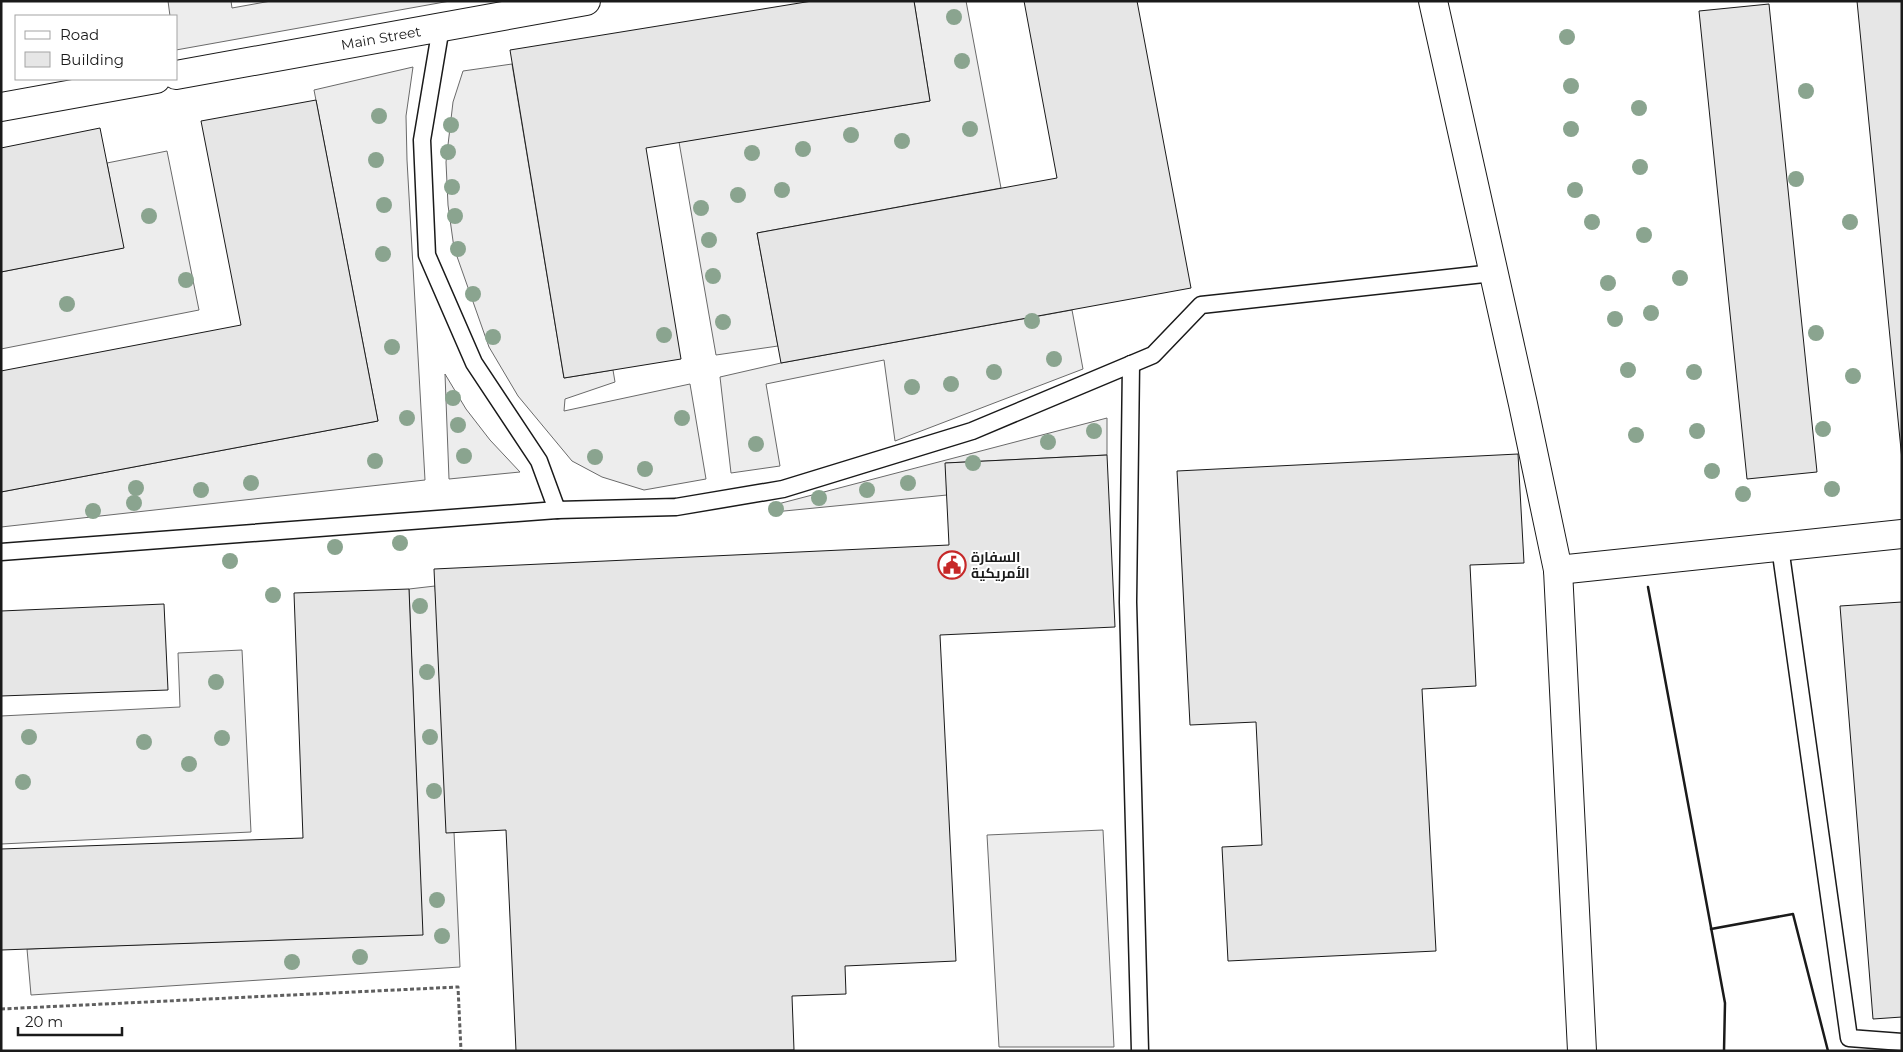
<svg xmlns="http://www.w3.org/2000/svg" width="1903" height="1052" viewBox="0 0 1903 1052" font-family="Montserrat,Cairo,sans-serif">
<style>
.built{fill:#ededed;stroke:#6a6a6a}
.building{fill:#e6e6e6;stroke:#1a1a1a}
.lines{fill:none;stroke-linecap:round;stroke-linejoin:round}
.lane-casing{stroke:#1a1a1a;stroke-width:19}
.street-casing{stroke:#1a1a1a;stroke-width:30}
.path{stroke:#5f5f5f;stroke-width:3;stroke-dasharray:4 2.5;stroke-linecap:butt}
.lane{stroke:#fff;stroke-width:16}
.street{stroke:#fff;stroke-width:28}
.wall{stroke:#1a1a1a;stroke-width:2.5}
.tree{fill:#8aa48f}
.labels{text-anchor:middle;stroke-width:4;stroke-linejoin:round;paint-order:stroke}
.street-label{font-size:14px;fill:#1a1a1a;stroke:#fff}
.poi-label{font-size:14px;font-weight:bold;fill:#1a1a1a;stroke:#fff;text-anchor:start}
</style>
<rect width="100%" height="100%" fill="#fff"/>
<g class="built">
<path d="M168,1H231L232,8L271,1H450L176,50V16H170Z"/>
<path d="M914,1H966L1001,188L757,233L778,346L716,355L679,142L930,101Z"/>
<path d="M512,64L564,378L613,370L615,382L565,399L564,411L690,384L706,479L644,490L602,477L572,461L518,396L489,347L454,248L448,205L446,162L453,102L463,71Z"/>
<path d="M413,67L406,116L407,160L425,480L1,527V492L378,421L314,90Z"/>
<path d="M167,151L199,310L1,349V272L123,248L107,163Z"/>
<path d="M1072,310L1083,369L895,441L884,360L766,384L780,466L731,473L720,377L781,363Z"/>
<path d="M445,374L466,409L490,440L520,472L449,479Z"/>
<path d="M1107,418V455L946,463L947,495L774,512V505Z"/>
<path d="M435,586L454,832L460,967L31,995L27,949L422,934L409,589Z"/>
<path d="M242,650L251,832L1,844V716L180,707L178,653Z"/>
<path d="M1103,830L1114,1047H999L987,835Z"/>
</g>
<g class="building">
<path d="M812,1H914L930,101L646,148L681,359L564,378L510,50Z"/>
<path d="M1024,1H1137L1191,288L781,363L757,233L1057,178Z"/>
<path d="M1857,1H1902V460Z"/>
<path d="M1769,4L1817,472L1747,479L1699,11Z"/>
<path d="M316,100L378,421L1,492V371L241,325L201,121Z"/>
<path d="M100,128L124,248L1,272V148Z"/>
<path d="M1518,454L1524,563L1470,565L1476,686L1422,689L1436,951L1228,961L1222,847L1262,845L1256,722L1190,725L1177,471Z"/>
<path d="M1107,455L1115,627L940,635L956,961L845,966L846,994L792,996L794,1050L516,1051L506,830L446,833L434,569L949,545L945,463Z"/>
<path d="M409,589L423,935L1,950V849L303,838L294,593Z"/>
<path d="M1902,602V1017L1873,1019L1840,606Z"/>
<path d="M164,604L168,690L1,696V611Z"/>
</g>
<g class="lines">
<g class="lane-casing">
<g id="lane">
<path d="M441,27L422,140L427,255L474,363L539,461L557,510L676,507L783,489L972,431L1153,355L1201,305L1493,273"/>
<path d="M1131,364L1128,602L1140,1051"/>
<path d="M1780,547L1849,1038L1902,1042"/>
<path d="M1,552L557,510"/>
</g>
</g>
<g class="street-casing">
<g id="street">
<path d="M1433,1L1523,404L1558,570L1582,1051"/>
<path d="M176,75L586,1"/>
<path d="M1,107L156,79"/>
<path d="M1558,570L1902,534"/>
</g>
</g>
<path class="path" d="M1,1009L458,987L461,1051"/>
<use href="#lane" class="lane"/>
<use href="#street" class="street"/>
<g class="wall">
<path d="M1648,587L1725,1003L1724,1051"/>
<path d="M1711,929L1793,914L1828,1051"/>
</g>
</g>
<g class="tree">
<circle cx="954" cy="17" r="8"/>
<circle cx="1567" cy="37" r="8"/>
<circle cx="962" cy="61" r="8"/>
<circle cx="1571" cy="86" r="8"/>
<circle cx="1806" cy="91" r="8"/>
<circle cx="1639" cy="108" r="8"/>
<circle cx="379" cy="116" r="8"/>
<circle cx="451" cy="125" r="8"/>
<circle cx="970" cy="129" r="8"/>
<circle cx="1571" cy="129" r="8"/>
<circle cx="851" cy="135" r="8"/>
<circle cx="902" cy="141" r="8"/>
<circle cx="803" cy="149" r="8"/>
<circle cx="448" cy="152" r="8"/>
<circle cx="752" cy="153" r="8"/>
<circle cx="376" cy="160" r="8"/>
<circle cx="1640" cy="167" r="8"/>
<circle cx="1796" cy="179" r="8"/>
<circle cx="452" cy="187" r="8"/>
<circle cx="782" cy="190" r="8"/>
<circle cx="1575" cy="190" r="8"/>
<circle cx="738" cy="195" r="8"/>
<circle cx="384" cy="205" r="8"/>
<circle cx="701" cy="208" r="8"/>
<circle cx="149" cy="216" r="8"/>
<circle cx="455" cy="216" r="8"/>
<circle cx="1592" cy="222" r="8"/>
<circle cx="1850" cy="222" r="8"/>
<circle cx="1644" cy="235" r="8"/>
<circle cx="709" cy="240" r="8"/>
<circle cx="458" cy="249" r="8"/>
<circle cx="383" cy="254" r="8"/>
<circle cx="713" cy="276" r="8"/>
<circle cx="1680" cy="278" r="8"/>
<circle cx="186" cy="280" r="8"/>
<circle cx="1608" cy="283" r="8"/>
<circle cx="473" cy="294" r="8"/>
<circle cx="67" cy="304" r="8"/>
<circle cx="1651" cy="313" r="8"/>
<circle cx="1615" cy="319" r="8"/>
<circle cx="1032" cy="321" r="8"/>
<circle cx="723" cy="322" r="8"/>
<circle cx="1816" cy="333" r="8"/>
<circle cx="664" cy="335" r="8"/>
<circle cx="493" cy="337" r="8"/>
<circle cx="392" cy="347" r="8"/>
<circle cx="1054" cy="359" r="8"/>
<circle cx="1628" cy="370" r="8"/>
<circle cx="994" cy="372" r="8"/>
<circle cx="1694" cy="372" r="8"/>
<circle cx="1853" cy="376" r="8"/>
<circle cx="951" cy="384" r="8"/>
<circle cx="912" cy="387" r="8"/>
<circle cx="453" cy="398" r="8"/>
<circle cx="407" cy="418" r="8"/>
<circle cx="682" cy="418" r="8"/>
<circle cx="458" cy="425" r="8"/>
<circle cx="1823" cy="429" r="8"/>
<circle cx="1094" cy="431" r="8"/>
<circle cx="1697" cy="431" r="8"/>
<circle cx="1636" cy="435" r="8"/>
<circle cx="1048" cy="442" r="8"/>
<circle cx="756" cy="444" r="8"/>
<circle cx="464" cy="456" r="8"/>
<circle cx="595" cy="457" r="8"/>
<circle cx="375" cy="461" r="8"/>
<circle cx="973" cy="463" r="8"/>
<circle cx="645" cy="469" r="8"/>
<circle cx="1712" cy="471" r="8"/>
<circle cx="251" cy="483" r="8"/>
<circle cx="908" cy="483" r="8"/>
<circle cx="136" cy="488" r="8"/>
<circle cx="1832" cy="489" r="8"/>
<circle cx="201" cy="490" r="8"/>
<circle cx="867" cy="490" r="8"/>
<circle cx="1743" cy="494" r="8"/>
<circle cx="819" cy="498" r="8"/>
<circle cx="134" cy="503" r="8"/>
<circle cx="776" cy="509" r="8"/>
<circle cx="93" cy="511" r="8"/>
<circle cx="400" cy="543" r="8"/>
<circle cx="335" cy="547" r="8"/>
<circle cx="230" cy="561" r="8"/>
<circle cx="273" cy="595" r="8"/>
<circle cx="420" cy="606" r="8"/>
<circle cx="427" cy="672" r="8"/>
<circle cx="216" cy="682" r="8"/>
<circle cx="29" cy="737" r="8"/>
<circle cx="430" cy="737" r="8"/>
<circle cx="222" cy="738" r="8"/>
<circle cx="144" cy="742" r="8"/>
<circle cx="189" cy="764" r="8"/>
<circle cx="23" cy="782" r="8"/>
<circle cx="434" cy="791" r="8"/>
<circle cx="437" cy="900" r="8"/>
<circle cx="442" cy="936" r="8"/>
<circle cx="360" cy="957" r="8"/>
<circle cx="292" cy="962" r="8"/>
</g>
<defs>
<g id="civic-ring" transform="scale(1.4375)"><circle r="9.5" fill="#fff" stroke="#c62828" stroke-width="1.5"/><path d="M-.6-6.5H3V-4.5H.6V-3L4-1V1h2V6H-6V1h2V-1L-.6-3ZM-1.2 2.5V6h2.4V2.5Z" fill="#c62828"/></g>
</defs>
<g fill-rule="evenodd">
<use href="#civic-ring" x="952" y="565"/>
</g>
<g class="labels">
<g class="street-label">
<text transform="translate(381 38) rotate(-10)" y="5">Main Street</text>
</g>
<g class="poi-label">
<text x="971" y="562">السفارة<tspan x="971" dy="16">الأمريكية</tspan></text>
</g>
</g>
<rect width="1903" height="1052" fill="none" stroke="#1a1a1a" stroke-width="5"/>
<rect x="15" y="15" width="162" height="65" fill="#ffffff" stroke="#a3a3a3"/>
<rect x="25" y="31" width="25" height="8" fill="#ffffff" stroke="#a3a3a3"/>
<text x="60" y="40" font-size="15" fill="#1a1a1a">Road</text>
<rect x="25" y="52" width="25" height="15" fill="#e6e6e6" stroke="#a3a3a3"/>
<text x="60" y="65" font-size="15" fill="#1a1a1a">Building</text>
<path d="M18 1027v8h104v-8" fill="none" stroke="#1a1a1a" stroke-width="2.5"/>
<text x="25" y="1027" font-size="15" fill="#1a1a1a" stroke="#ffffff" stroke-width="4" paint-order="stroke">20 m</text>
</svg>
